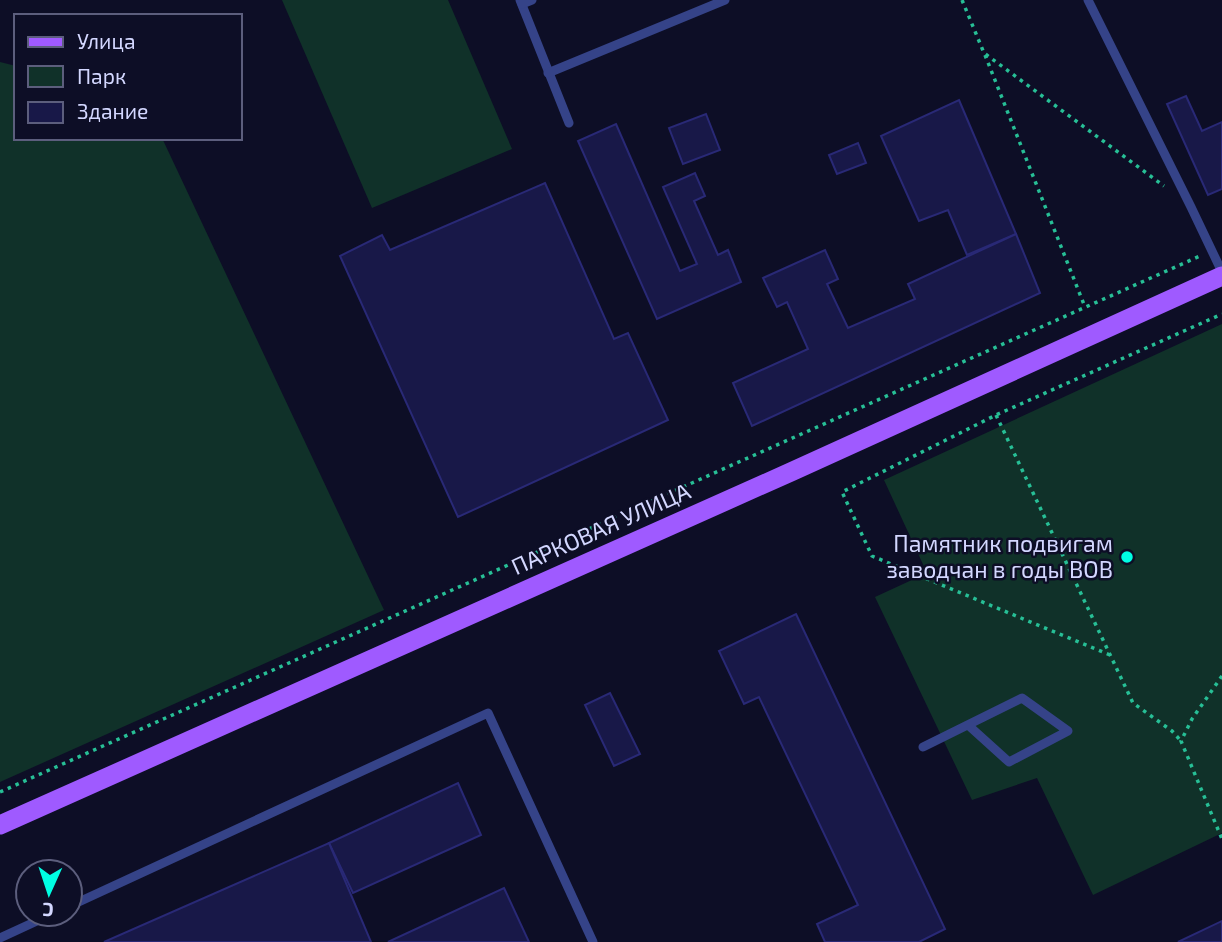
<svg xmlns="http://www.w3.org/2000/svg" width="1222" height="942" viewBox="0 0 1222 942" font-family="'Exo 2',sans-serif">
<style>
.green{fill:#103129}
.building{fill:#181848;stroke:#292976;stroke-width:2}
.lines{fill:none;stroke-linecap:round;stroke-linejoin:round}
.path{stroke:#27bf96;stroke-width:3.5;stroke-dasharray:3.5 5;stroke-linecap:butt}
.service{stroke:#354388;stroke-width:9}
.primary{stroke:#9f5aff;stroke-width:19}
.poi-dot{fill:#00fee3;stroke:#0d0e26;stroke-width:2.5}
.labels{text-anchor:middle;stroke-width:5;stroke-linejoin:round;paint-order:stroke}
.street-label{font-size:23px;fill:#d3d7ff;stroke:#0d0e26}
.poi-label{font-size:23px;fill:#d3d7ff;stroke:#0d0e26;text-anchor:end}
</style>
<rect width="100%" height="100%" fill="#0d0e26"/>
<g class="green">
<path d="M282,0H448L512,149L372,208Z"/>
<path d="M0,62L16,66V138H162L384,610L0,782Z"/>
<path d="M1222,324V833L1093,895L1037,778L972,800L875,597L927,573L884,480Z"/>
</g>
<g class="building">
<path d="M1186,96L1202,131L1222,122V189L1208,195L1167,104Z"/>
<path d="M959,100L1016,234L967,255L948,210L919,221L881,136Z"/>
<path d="M706,114L720,150L683,164L669,128Z"/>
<path d="M616,124L680,271L697,264L663,187L695,173L705,196L694,201L718,255L728,250L741,282L657,319L578,141Z"/>
<path d="M858,143L866,163L837,174L829,155Z"/>
<path d="M545,183L614,339L628,333L668,420L458,517L340,256L382,235L390,250Z"/>
<path d="M1016,234L1040,293L752,426L733,383L808,349L787,302L777,307L763,278L825,250L838,279L827,284L848,328L915,299L908,284Z"/>
<path d="M796,614L945,929L919,942H825L817,924L858,905L759,697L744,704L719,651Z"/>
<path d="M610,693L640,754L614,766L585,705Z"/>
<path d="M458,783L481,835L353,893L329,843Z"/>
<path d="M329,843L371,942H104Z"/>
<path d="M504,888L529,942H388Z"/>
<path d="M1222,921V942H1178Z"/>
</g>
<g class="lines">
<g class="path">
<path d="M962,0L984,53L1164,186"/>
<path d="M985,55L1085,307"/>
<path d="M996,415L1133,703L1172,731L1181,741"/>
<path d="M1110,655L872,556L842,492L996,415L1222,314"/>
<path d="M1222,676L1192,719L1181,741L1222,839"/>
<path d="M0,792L1200,256"/>
</g>
<g class="service">
<path d="M520,0L569,123"/>
<path d="M1088,0L1191,207L1222,272"/>
<path d="M522,4L532,0"/>
<path d="M548,73L725,0"/>
<path d="M923,747L1022,698L1068,731L1009,762L968,725"/>
<path d="M70,906L488,713L593,942"/>
<path d="M0,938L52,914"/>
</g>
<path class="primary" d="M0,825L793,471L1222,276"/>
</g>
<circle class="poi-dot" cx="1127" cy="557" r="7"/>
<g class="labels">
<g class="street-label">
<text transform="translate(601 529) rotate(-24)" y="8">ПАРКОВАЯ УЛИЦА</text>
</g>
<g class="poi-label">
<text x="1113" y="552">Памятник подвигам<tspan x="1113" dy="26">заводчан в годы ВОВ</tspan></text>
</g>
</g>
<rect x="14" y="14" width="228" height="126" fill="#0d0e26" stroke="#5c5e7d" stroke-width="2"/>
<rect x="28" y="37" width="35" height="10" fill="#9f5aff" stroke="#5c5e7d" stroke-width="2"/>
<text x="77" y="49" font-size="21" fill="#d3d7ff">Улица</text>
<rect x="28" y="66" width="35" height="21" fill="#103129" stroke="#5c5e7d" stroke-width="2"/>
<text x="77" y="84" font-size="21" fill="#d3d7ff">Парк</text>
<rect x="28" y="102" width="35" height="21" fill="#181848" stroke="#5c5e7d" stroke-width="2"/>
<text x="77" y="119" font-size="21" fill="#d3d7ff">Здание</text>
<g transform="translate(49 893) rotate(183)"><circle r="33" fill="#0d0e26" stroke="#5c5e7d" stroke-width="2"/>
<path d="M0-5L12 26L0 18L-12 26Z" fill="#00fee3"/>
<text y="-10" font-size="19" font-weight="bold" text-anchor="middle" fill="#d3d7ff">С</text>
</g>
</svg>
